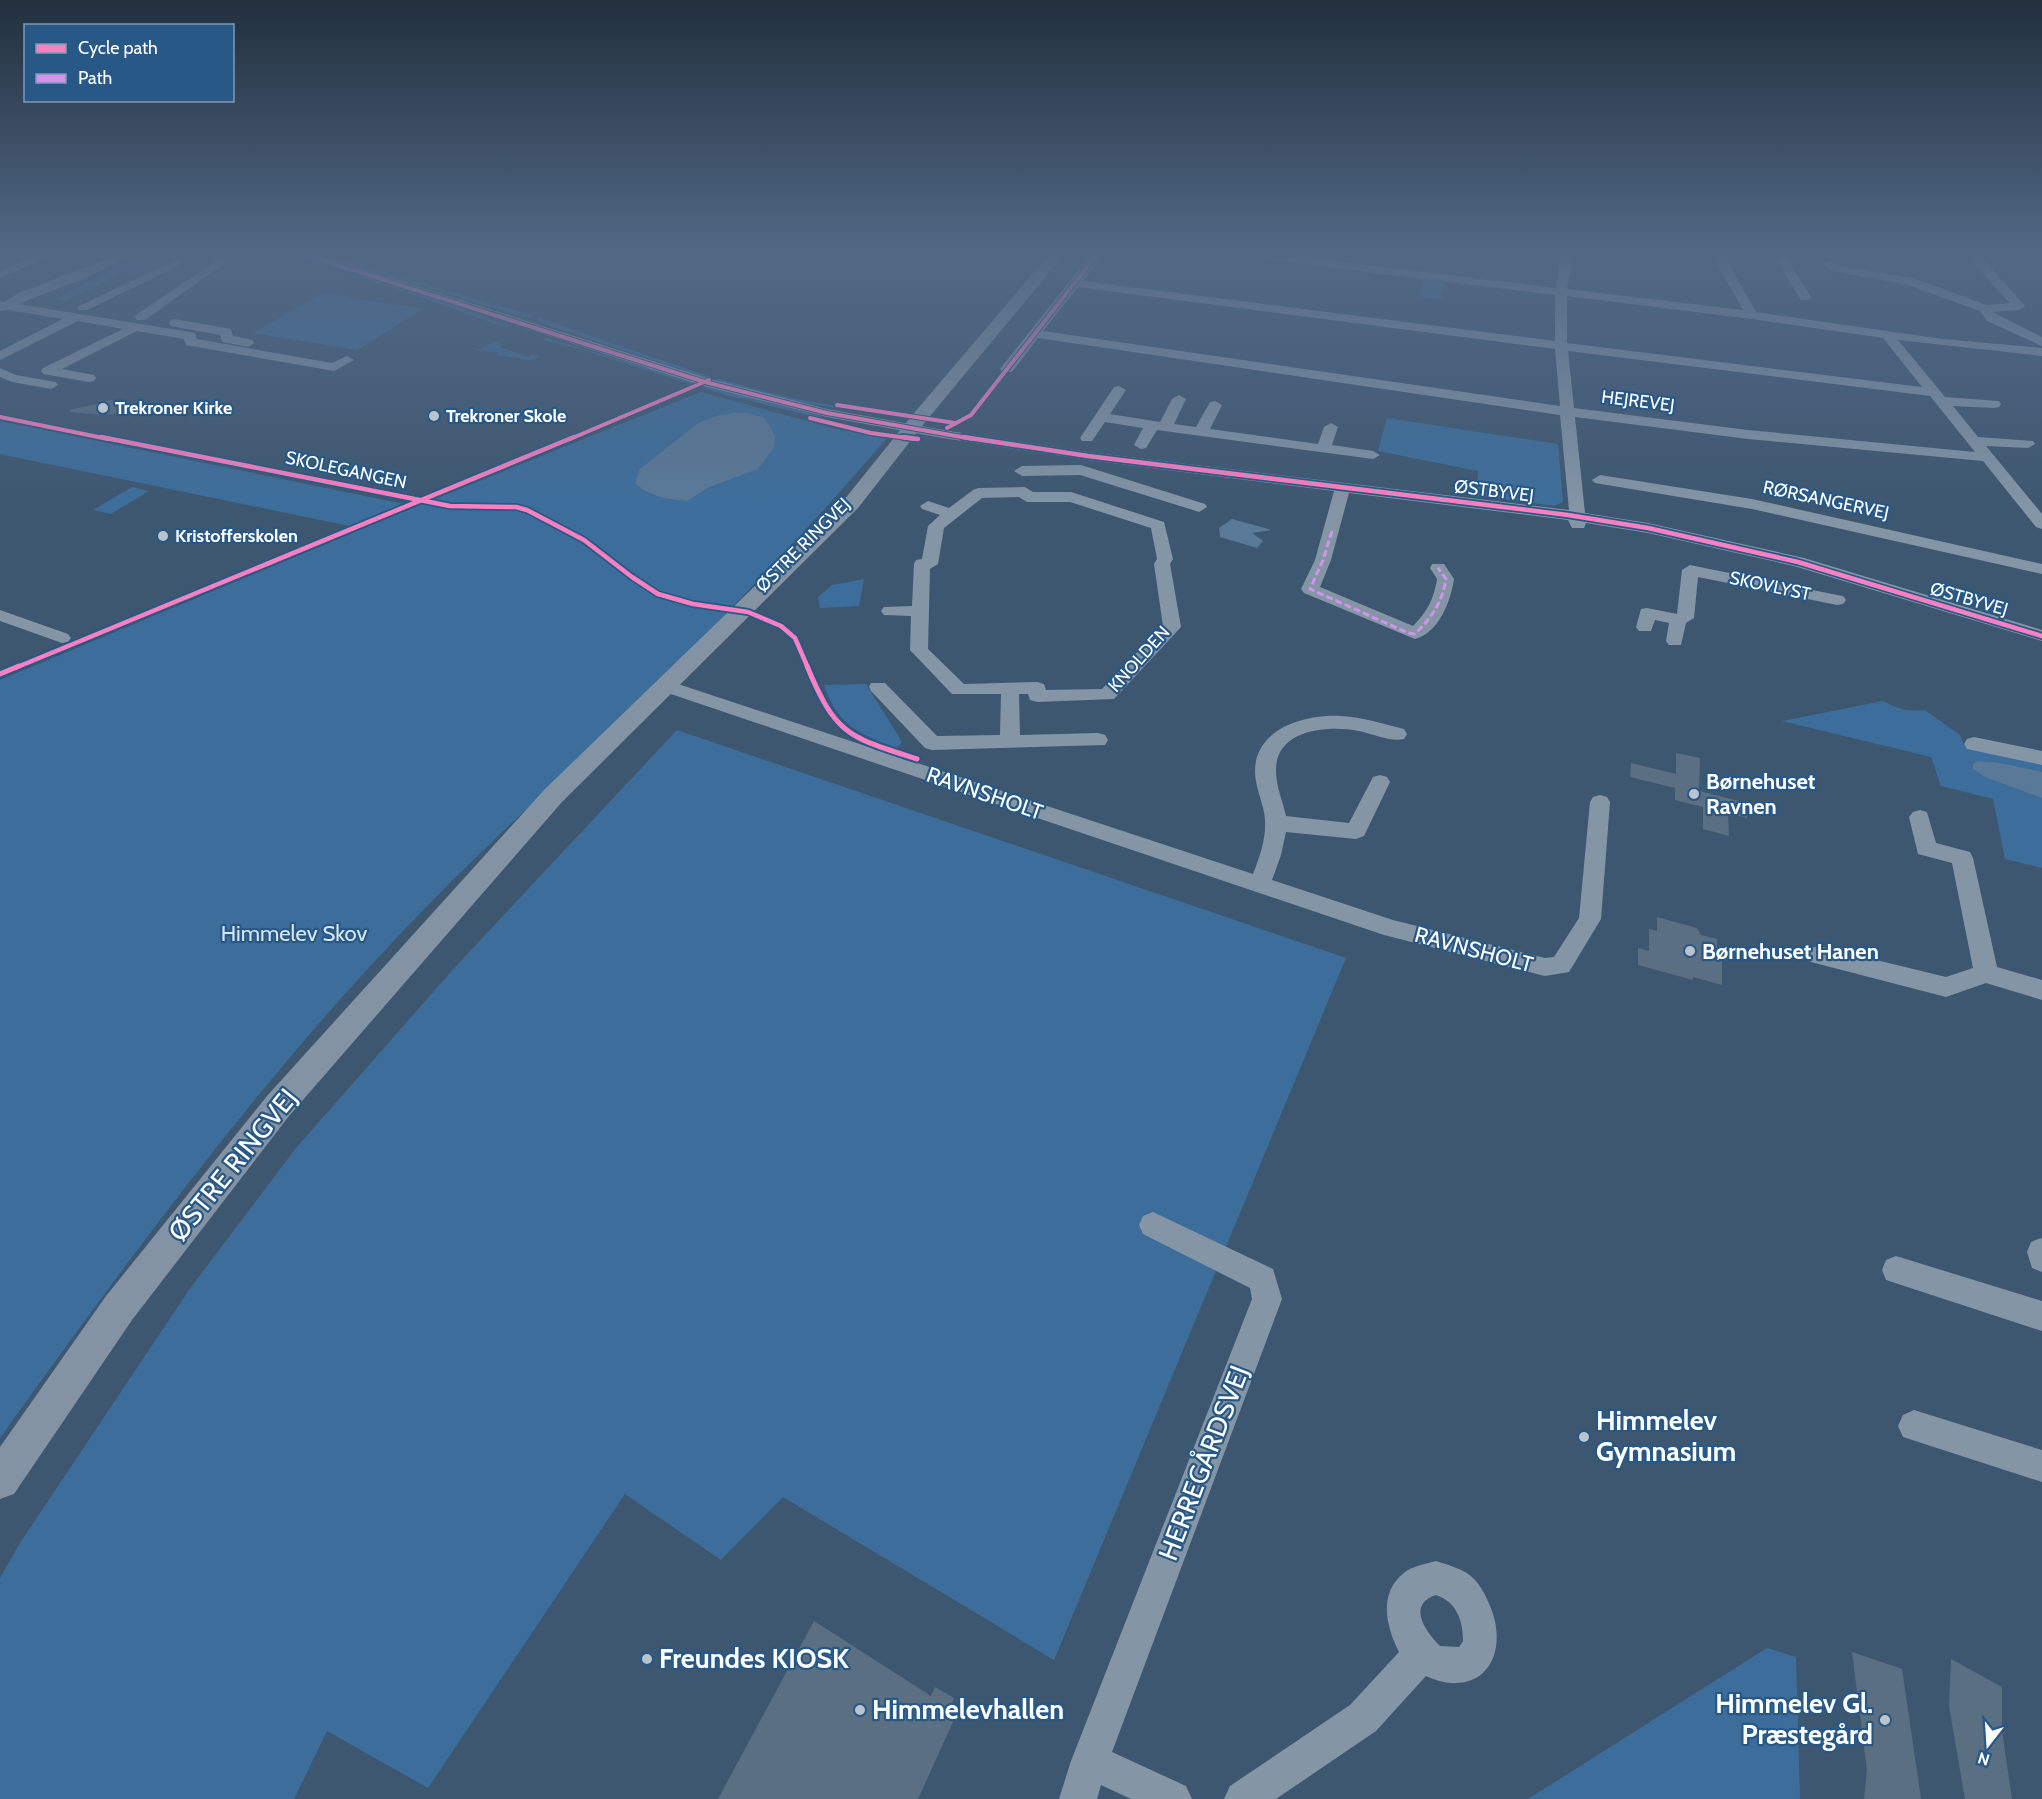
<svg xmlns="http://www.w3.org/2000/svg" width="2042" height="1799" viewBox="0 0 2042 1799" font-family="Cabin,sans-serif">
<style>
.green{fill:#3d6e9b}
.water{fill:#5a7998}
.building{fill:#5b6f83}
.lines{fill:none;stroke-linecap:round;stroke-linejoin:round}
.minor{fill:#8495a6;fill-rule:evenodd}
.major{fill:#8393a3;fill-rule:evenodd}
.quiet{stroke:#d193ec;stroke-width:3;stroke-dasharray:7 3;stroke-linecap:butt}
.cycleway-far2-casing{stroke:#285886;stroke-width:6}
.cycleway-far1-casing{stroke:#285886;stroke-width:8}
.cycleway-casing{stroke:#285886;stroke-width:9}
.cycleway-far2{stroke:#ff80c0;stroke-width:4}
.cycleway-far1{stroke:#ff80c0;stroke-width:4.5}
.cycleway{stroke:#ff80c0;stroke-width:5}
.poi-dot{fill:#bbc4cd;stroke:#285886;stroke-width:2}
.labels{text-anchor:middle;stroke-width:4.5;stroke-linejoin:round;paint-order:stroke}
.far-street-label{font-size:18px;fill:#fff;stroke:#285886}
.far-poi-label{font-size:18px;font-weight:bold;fill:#fff;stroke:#285886;text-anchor:start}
.poi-label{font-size:22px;font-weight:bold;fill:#fff;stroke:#285886;text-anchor:start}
.street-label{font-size:22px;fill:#fff;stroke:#285886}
.park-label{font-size:22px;fill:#d7e7f6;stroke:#285886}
.near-street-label{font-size:27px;fill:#fff;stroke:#285886}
.near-poi-label{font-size:27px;font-weight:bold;fill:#fff;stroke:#285886;text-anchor:start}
</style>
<rect width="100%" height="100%" fill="#3e5770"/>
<g class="green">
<path d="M140,257H164L141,268L146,270L135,275L124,273L64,301L55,299Z"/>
<path d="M293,257H302L433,297L509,326L507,328L397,289Z"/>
<path d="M324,257H333L534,316L524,317Z"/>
<path d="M1423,279L1444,282L1441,299L1419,296Z"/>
<path d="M323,293L423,309L357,350L253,333Z"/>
<path d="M539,318L711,377L709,379L536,321Z"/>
<path d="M547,338L699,383L693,385L583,350L543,340Z"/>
<path d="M495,341L503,344L499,347L528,357L533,354L539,357L530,360L496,355L499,352L475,351Z"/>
<path d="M720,379C754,389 788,398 823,404C844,408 867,407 887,414L807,404L713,380Z"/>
<path d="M705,385L814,414L831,421L719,393L704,388Z"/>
<path d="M701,392L832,428L886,439C816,521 741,599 666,675C590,751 509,823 434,899C272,1063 134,1251 0,1438V680L420,505Z"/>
<path d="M1387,418L1558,444L1563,502L1554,506L1477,496L1478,471L1378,451Z"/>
<path d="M0,421L404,504L350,526L0,454Z"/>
<path d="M132,487L149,491L111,514L93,510Z"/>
<path d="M864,579L859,606L820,608L818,597L832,585Z"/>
<path d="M866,684L902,742L897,748C859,734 838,726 824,685Z"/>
<path d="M1883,701C1898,709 1908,712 1925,710L1960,735L1964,745L2042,763V868L2005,859L1993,799L1941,786L1931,757L1782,721Z"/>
<path d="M677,730L1346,958L1054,1660L783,1497L721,1560L625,1494L428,1788L327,1731L294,1799H0V1578L20,1543L189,1290L296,1148L457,965Z"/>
<path d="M1767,1648L1796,1657L1800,1799H1528Z"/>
</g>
<g class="water">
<path d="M741,412L764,417L775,436L774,447L758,469L709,487L687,501C666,499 651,497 635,483L640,469L698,423L719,415Z"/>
<path d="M1232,519L1272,530L1252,533L1263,541L1257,548L1220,537L1219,528Z"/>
<path d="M1978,761L2000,763L2042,772V798L1985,777L1973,769V764Z"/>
</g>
<g class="building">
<path d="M112,400L118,401L127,412L104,415L70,412V410Z"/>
<path d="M1676,753L1700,758L1699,791L1747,803V818L1728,813L1729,836L1703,829V807L1675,800V788L1630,777L1631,763L1676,774Z"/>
<path d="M1657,917L1697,928L1701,935L1717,939V954L1722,955V985L1693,977V980L1638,965V948L1649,951V929L1657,931Z"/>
<path d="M814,1621L931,1696L935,1687L954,1698L950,1708L957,1713L918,1799H718Z"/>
<path d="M1852,1652L1902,1669L1921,1799H1864L1867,1770Z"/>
<path d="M1951,1659L2002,1687V1731L2012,1799H1965L1949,1706Z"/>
</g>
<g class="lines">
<g class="minor">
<path d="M32,257H48L0,279V271Z"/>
<path d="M112,257H128L83,279L18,304L190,332L195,333L197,339L332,363L347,356L354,360L334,371L191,346L186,345L184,339L137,331L62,369L94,375L96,378L94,381L89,382L43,374L41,371L43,368L123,329L78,321L0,360V351L63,319L8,310L0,311V301L4,302L19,293Z"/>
<path d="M306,257H325L710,379L827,409L943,430L1088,452L1569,510L1560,415L1038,338L1012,372H1002L1000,369L1089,257H1101L1083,281L1555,341V295L1269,260L1263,257H1300L1556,288L1561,257H1573L1567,289L1743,310L1713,257H1725L1756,312L1943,339L2042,348V356L1898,340L1945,397L1999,401L2001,404L1999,407L1994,408L1953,406L1978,437L2033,441L2035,444L2028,448L1986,446L2042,514V529L2036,527L1983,461L1748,439L1575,417L1585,513L1648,523L1804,558L2042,630V641L1794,566L1648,533L1586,523L1584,528H1572L1568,520L1349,493L1331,560L1320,587L1413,626C1427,612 1434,599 1437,579L1430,568L1432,564H1444L1454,579C1451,600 1439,633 1415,639L1304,593L1301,589L1315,560L1334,491L1088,460L943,438L827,417L700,385ZM1078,287L1555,349L1560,406L1043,331ZM1567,296L1752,319L1883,338L1922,387L1567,343ZM1568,351L1930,396L1975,452L1748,430L1574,408Z"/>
<path d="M1774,257H1786L1811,297L1809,300H1801Z"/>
<path d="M1968,257H1981L2025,306L2019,310L1992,312L2042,337V346L1987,321L1980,311L1905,284L1830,271L1824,264L1830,261L1838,266L1913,278L1987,305L2010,303Z"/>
<path d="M221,258L225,259V263L145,320H137L135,317L137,314Z"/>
<path d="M176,260L180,261V265L87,310H79L77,307Z"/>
<path d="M175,319L231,329L233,336L253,340L254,343L248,347L222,342L220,335L171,326L169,323L171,320Z"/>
<path d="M0,368L16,375L56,382L58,385L51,389L12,382L0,377Z"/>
<path d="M1119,386L1126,390L1110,414L1160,422L1172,399L1179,395L1186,399L1174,424L1196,427L1210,402L1215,401L1222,405L1210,429L1318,444L1324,427L1331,423L1338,427L1332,445L1373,451L1380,455L1373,459L1157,430L1146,448L1141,449L1134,445L1143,428L1105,422L1092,441H1082L1080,438L1114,387Z"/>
<path d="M1081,465L1205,504L1207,507L1199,512L1193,510L1080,475L1022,476L1014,471L1022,466Z"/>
<path d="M1600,475L1752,499L2042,564V574L1752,509L1595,483L1592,480Z"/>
<path d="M1025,487L1033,492H1071L1164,522L1173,559L1170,564L1181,627L1114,699L1037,702L1030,700L1028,694H1019L1020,735L1098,733L1105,735L1108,740L1105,745L932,750L925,748L871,691L869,687L871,683H885L937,736L1000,735L1001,694H952L910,650L911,616L884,615L881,611L884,607L912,606L914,564L916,560L922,559L928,526L940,515L922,509L920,506L928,501L949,508L973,490L978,488ZM1019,497L1027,502H1070L1151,528L1157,559L1154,564L1163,626L1102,689L1046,690L1044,684L1037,682L964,684L928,649L930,569L938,564L944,528L982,498Z"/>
<path d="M1690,565L1837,595L1843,596L1846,600L1843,604L1837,605L1698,577L1694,618L1686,623L1681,645H1669L1666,641L1669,623L1655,620L1651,631H1639L1636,627L1641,609L1647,608L1677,614L1682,570Z"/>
<path d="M0,610L68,634L71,638L68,642L62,643L0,621Z"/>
<path d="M666,680L1253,874C1261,854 1268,833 1264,812C1261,798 1255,785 1255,771C1255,728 1306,714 1341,716C1363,717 1383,724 1404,729L1407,734L1404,739C1390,742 1373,734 1359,731C1328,725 1275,729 1276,771C1276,787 1283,802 1286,816L1349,823L1373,777L1380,775L1387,777L1390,782L1364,836L1356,839L1286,832L1281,855L1272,880L1393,920L1545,958L1554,957L1579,918L1590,802L1593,797L1600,795L1607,797L1610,802L1601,919L1569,972L1545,976L1384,935L659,690L657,686L659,682Z"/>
<path d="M1974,737L2042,751V765L1967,749L1964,744L1967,739Z"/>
<path d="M1920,810L1927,812L1936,843L1970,852L1973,858L1997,967L2042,980V1000L1986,983L1946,997L1811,962L1807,955L1811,948L1819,946L1946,977L1973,968L1952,863L1918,854L1909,817L1913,812Z"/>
<path d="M1153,1212L1273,1269L1282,1299L1112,1752L1186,1786L1192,1799H1131L1101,1785L1097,1799H1059L1071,1761L1252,1299L1250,1288L1143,1234L1139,1225L1143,1216Z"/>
<path d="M2041,1238L2042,1239V1272L2032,1268L2027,1252L2031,1242Z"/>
<path d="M1896,1256L2042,1301V1331L1886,1280L1882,1270L1886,1260Z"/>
<path d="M1914,1410L2042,1450V1482L1903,1437L1898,1426L1903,1415Z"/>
<path d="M1436,1561C1448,1565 1464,1569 1473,1578C1481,1586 1486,1596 1490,1606C1511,1656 1481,1701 1426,1676L1376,1731L1276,1799H1224L1230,1786L1350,1705L1399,1652C1386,1627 1378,1593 1404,1573C1412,1566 1426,1564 1436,1561ZM1436,1595C1457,1602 1463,1621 1463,1641L1459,1647L1440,1646C1426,1632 1406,1605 1436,1595Z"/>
</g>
<path class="major" d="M1047,257H1062L926,421L858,508L562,802L289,1116L132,1320L14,1494L0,1499V1447L106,1296L267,1096L544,790L844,500L914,413Z"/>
<path class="quiet" d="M1332,531L1323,560L1310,589L1408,633L1415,634C1432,617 1442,603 1446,579L1438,568"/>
<g class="cycleway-far2-casing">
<g id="cycleway-far2">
<path d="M312,257L705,382L827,413L973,439"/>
<path d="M837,405L955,423"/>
<path d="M0,417L108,439"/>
<path d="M810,418L871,433L914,439"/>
<path d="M947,428L971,415L1095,257"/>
<path d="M570,439L709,380"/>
</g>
</g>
<g class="cycleway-far1-casing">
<g id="cycleway-far1">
<path d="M101,437L450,506L516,507L527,510L584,540L632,577L658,594L693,604L748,612L781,626L795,638L808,668"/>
<path d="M903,437L918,439"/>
<path d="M963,437L1088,456L1568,515L1648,528L1798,562L2042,636"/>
<path d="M15,668L574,437"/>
</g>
</g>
<g class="cycleway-casing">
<g id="cycleway">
<path d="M807,666C836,736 849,737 917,759"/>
<path d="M0,674L19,666"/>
</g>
</g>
<use href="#cycleway-far2" class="cycleway-far2"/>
<use href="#cycleway-far1" class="cycleway-far1"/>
<use href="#cycleway" class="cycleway"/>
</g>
<linearGradient id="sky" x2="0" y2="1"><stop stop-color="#22303e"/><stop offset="0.5" stop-color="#526986"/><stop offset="1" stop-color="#526986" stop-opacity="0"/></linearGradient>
<rect width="2042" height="509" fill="url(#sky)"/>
<g class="poi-dot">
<circle cx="103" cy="408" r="6"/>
<circle cx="434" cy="416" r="6"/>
<circle cx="163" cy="536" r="6"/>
<circle cx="1694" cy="794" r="6"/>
<circle cx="1690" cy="951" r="6"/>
<circle cx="1584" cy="1437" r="6"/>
<circle cx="647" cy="1659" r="6"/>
<circle cx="860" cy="1710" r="6"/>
<circle cx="1885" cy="1720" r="6"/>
</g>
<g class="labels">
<g class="far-street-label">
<text transform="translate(1638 401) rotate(7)" y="6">HEJREVEJ</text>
<text transform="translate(346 470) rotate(12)" y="6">SKOLEGANGEN</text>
<text transform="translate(1494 491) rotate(7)" y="6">ØSTBYVEJ</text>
<text transform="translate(1826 500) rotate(12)" y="6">RØRSANGERVEJ</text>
<text transform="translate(803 545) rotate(-45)" y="6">ØSTRE RINGVEJ</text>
<text transform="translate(1770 586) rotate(12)" y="6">SKOVLYST</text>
<text transform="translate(1969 599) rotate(16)" y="6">ØSTBYVEJ</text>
<text transform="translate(1139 659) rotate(-48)" y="6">KNOLDEN</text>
</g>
<g class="far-poi-label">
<text x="115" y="414">Trekroner Kirke</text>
<text x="446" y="422">Trekroner Skole</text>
<text x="175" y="542">Kristofferskolen</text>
</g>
<g class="poi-label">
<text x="1706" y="789">Børnehuset<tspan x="1706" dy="25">Ravnen</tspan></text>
<text x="1702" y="959">Børnehuset Hanen</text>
</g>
<g class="street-label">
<text transform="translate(985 793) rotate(19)" y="8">RAVNSHOLT</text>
<text transform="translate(1474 949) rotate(15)" y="8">RAVNSHOLT</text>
</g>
<g class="park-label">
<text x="294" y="941">Himmelev Skov</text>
</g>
<g class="near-street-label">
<text transform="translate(233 1165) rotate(-51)" y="9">ØSTRE RINGVEJ</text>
<text transform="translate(1204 1463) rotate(-69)" y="9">HERREGÅRDSVEJ</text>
</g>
<g class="near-poi-label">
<text x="1596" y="1430">Himmelev<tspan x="1596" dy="31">Gymnasium</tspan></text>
<text x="659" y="1668">Freundes KIOSK</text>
<text x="1873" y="1713" text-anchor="end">Himmelev Gl.<tspan x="1873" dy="31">Præstegård</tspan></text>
<text x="872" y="1719">Himmelevhallen</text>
</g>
</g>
<rect x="24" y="24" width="210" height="78" fill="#285886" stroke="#7e9bb6" stroke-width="1.5"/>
<rect x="36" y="44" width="30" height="9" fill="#ff80c0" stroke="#7e9bb6" stroke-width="1.5"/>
<text x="78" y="54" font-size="18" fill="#ffffff">Cycle path</text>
<rect x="36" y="74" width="30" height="9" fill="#d193ec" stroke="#7e9bb6" stroke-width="1.5"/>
<text x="78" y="84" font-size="18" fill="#ffffff">Path</text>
<g transform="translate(1988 1745) rotate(197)" stroke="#285886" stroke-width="4.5" paint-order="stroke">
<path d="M0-4.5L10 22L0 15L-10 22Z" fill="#ffffff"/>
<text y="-9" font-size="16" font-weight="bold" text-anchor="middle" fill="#ffffff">N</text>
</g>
</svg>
